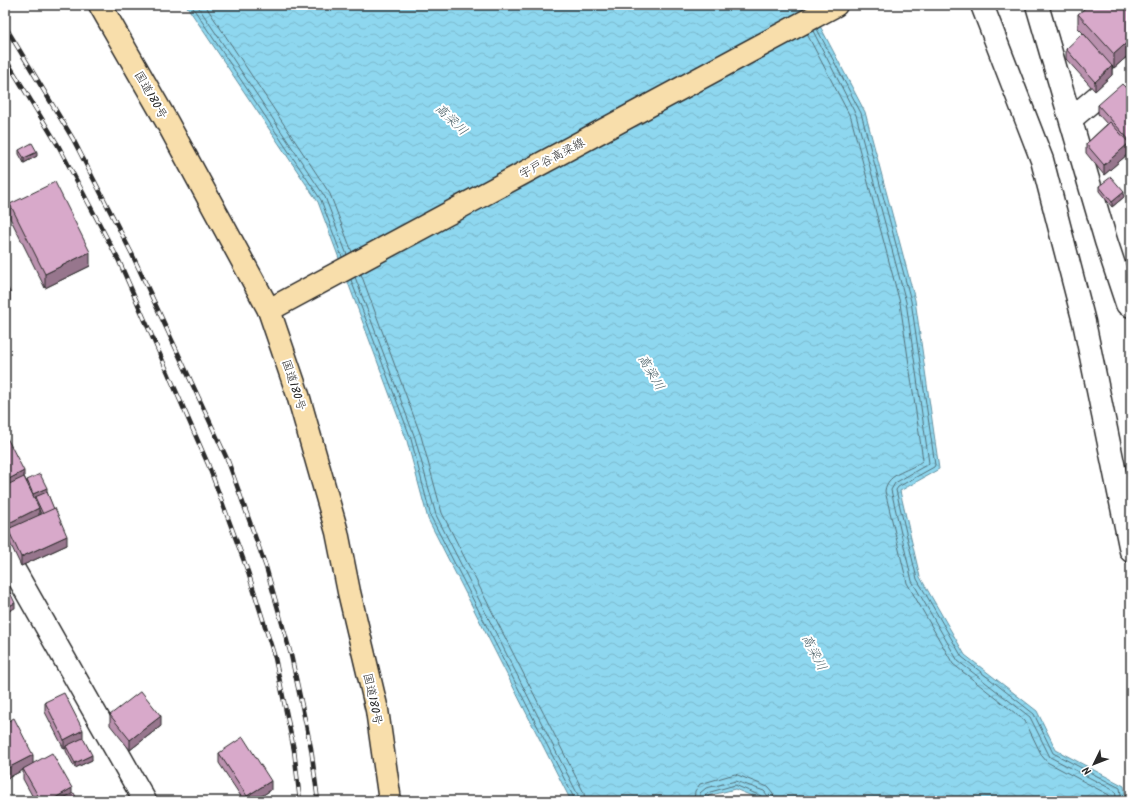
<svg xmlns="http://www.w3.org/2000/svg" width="1136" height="806" viewBox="0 0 1136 806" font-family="Kalam,'Klee One',sans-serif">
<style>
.water{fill:url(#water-waves);stroke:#6692a1}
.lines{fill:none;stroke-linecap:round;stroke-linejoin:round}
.shore{stroke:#537079;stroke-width:1}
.minor-casing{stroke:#2b2b2b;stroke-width:25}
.major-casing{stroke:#2b2b2b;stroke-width:25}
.highway-casing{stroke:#2b2b2b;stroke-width:25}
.minor{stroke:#fff;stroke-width:22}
.major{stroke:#f8deab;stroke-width:22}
.highway{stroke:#f8deab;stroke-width:22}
.rail-casing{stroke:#2b2b2b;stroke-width:4.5}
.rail{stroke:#fff;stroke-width:3;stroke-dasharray:9;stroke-linecap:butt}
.wall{fill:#ba91ae;stroke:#2b2b2b;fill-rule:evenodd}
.shaded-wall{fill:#97768d;stroke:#2b2b2b}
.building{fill:#d8a9ca;stroke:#2b2b2b}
.labels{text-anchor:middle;stroke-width:4;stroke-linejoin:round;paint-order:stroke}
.street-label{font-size:12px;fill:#2b2b2b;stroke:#fff}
.water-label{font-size:13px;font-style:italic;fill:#495f66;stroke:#fff}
</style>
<defs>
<pattern id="water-waves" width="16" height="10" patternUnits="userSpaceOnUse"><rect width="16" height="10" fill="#8ed7ef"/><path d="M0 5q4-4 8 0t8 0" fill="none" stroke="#7bb9cd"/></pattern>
</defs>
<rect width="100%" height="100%" fill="#fff"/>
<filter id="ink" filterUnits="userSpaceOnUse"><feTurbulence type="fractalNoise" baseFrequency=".025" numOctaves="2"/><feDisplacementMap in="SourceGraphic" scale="8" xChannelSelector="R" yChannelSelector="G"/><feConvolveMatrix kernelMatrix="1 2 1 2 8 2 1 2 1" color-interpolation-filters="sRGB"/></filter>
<g filter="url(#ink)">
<path class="water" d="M186,5H809L865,112L915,300L939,469L900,491L920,577L965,655L1037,711L1056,750L1124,786L1126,801H764L735,789L708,796L709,801H571L428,519L407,441L318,202Z"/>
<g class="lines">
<g class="shore">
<path d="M191,5L321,200L342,257"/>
<path d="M197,5L325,197L347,255"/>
<path d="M205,5L330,194L352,252"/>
<path d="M817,29L861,113L911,301L935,465L934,467L898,487L896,490L917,579L962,657L1034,714L1053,753L1120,788L1122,801"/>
<path d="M813,31L856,115L906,302L929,463L928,464L895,483L891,490L912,581L958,661L1030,717L1050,757L1115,791L1117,801"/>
<path d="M807,34L851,118L900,303L923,460C912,471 887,472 885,491L907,583L953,664L1025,721L1042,756L1047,762L1109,795L1111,801"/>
<path d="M361,274L421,436L442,513L584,793L585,801"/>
<path d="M355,277L415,438L436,515L578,795L579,801"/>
<path d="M351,280L411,439L431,517L574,798V801"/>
<path d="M694,801L695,791L700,784L735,774L768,787L773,793L775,801"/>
<path d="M700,801V793L706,788L736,781L764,791L768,796L769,801"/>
<path d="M705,801V796L707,793L735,785L761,796L764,801"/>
</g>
<g class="minor-casing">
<g id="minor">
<path d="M982,5L1042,160L1084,322L1131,551"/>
<path d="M1037,5L1106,241L1127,304L1131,306"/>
<path d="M1071,119L1131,68"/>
<path d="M5,554L145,801"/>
</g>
</g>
<g class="major-casing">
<path id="major" d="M269,310L836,5"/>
</g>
<g class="highway-casing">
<path id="highway" d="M100,5L167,122L269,310L298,395L337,532L349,592L377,710L390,801"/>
</g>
<use href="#minor" class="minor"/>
<use href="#major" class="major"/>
<use href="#highway" class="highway"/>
<g class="rail-casing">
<g id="rail">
<path d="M5,26L73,139L132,254L228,461L266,567L291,655L311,748L318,801"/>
<path d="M5,58L59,147L119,261L208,464L248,572L275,658L294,750L300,801"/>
</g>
</g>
<use href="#rail" class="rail"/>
</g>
<g class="wall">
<path d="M1131,5V53L1114,68L1112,66V75L1095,91L1066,59V49L1088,38L1078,28V14Z"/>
<path d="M1131,93V151L1129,149V153L1104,175L1086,153V144L1107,124L1098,114V105Z"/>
<path d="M19,150L37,156L24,163L19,154Z"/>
<path d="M1099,186L1124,197L1112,207L1099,191Z"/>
<path d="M10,204L90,266L45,288L10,218Z"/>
<path d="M5,434L27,483V480L47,492L67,545L21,566L8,539V533L5,534ZM39,510L41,514L39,515Z"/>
<path d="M45,702L83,738L92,760L75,768L66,751V748L64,749L45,712Z"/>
<path d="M110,715L161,726L130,750L110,725Z"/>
<path d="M5,723L33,763L72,794L78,801H35L23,779V770L6,779L5,776Z"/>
<path d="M219,753L271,790L254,801H244L219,763Z"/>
</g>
<g class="shaded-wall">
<path d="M1131,39V53L1114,68V54Z"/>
<path d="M1112,66V75L1095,91V82Z"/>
<path d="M1129,143V153L1104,175V165Z"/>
<path d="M37,152V156L24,163V158Z"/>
<path d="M1124,192V197L1112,207V202Z"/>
<path d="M90,252V266L45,288V274Z"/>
<path d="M10,292V302L5,305V295Z"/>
<path d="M24,471V480L5,490V481Z"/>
<path d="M47,488V493L33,499V494Z"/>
<path d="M39,508V518L8,529V533L5,534V525Z"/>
<path d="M67,536V545L21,566V557Z"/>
<path d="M15,603V608L5,613V608Z"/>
<path d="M161,716V726L130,750V740Z"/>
<path d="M83,730V740L66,746V748L64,749V740Z"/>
<path d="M33,755V765L23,769V770L6,779V769Z"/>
<path d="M92,755V760L75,768V763Z"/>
<path d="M271,781V790L254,801H247V796Z"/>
<path d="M72,788V798L67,801H50Z"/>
</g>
<g class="building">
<path d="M1089,5H1131V39L1114,54L1078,14Z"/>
<path d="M1083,33L1112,66L1095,82L1066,49Z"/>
<path d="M1122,84L1131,93V142L1098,105Z"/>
<path d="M1110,122L1129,143L1104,165L1086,144Z"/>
<path d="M32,143L37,152L24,158L19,150Z"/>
<path d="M1111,177L1124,192L1112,202L1099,186Z"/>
<path d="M55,182L90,252L45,274L10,204Z"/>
<path d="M5,283L10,292L5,295Z"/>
<path d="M5,434L24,471L5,481Z"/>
<path d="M40,474L47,488L33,494L27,480Z"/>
<path d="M24,477L39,508L5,525V486Z"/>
<path d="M47,492L54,509L43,514L35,497Z"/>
<path d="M55,508L67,536L21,557L8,529Z"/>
<path d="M5,584H6L15,603L5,608Z"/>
<path d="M141,691L161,716L130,740L110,715Z"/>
<path d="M64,693L83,730L64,740L45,702Z"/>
<path d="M14,718L33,755L6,769L5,767V723Z"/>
<path d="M243,737L271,781L247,796L219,753Z"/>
<path d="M83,738L92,755L75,763L66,746Z"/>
<path d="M52,753L72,788L50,801H41L23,769Z"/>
<path d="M74,793L78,801H57Z"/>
<path d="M117,796L119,801H107Z"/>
</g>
</g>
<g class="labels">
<g class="street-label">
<text transform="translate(151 95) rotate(60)" y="4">国道180号</text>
<text transform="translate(552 158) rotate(-28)" y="4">宇戸谷高梁線</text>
<text transform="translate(294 385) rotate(72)" y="4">国道180号</text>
<text transform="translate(373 699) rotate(78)" y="4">国道180号</text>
</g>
<g class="water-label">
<text transform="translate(452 119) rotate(44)" y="5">高梁川</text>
<text transform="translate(652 372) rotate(59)" y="5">高梁川</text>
<text transform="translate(815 652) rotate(63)" y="5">高梁川</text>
</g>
</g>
<rect width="1136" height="806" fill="none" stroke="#fff" stroke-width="20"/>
<rect x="10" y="10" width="1116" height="786" fill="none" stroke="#2b2b2b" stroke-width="1.5" filter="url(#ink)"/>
<g transform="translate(1094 764) rotate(227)" stroke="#ffffff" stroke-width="3" paint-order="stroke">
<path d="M0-3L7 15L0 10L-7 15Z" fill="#2b2b2b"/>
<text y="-6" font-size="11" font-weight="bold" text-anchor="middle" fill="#2b2b2b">N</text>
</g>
</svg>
